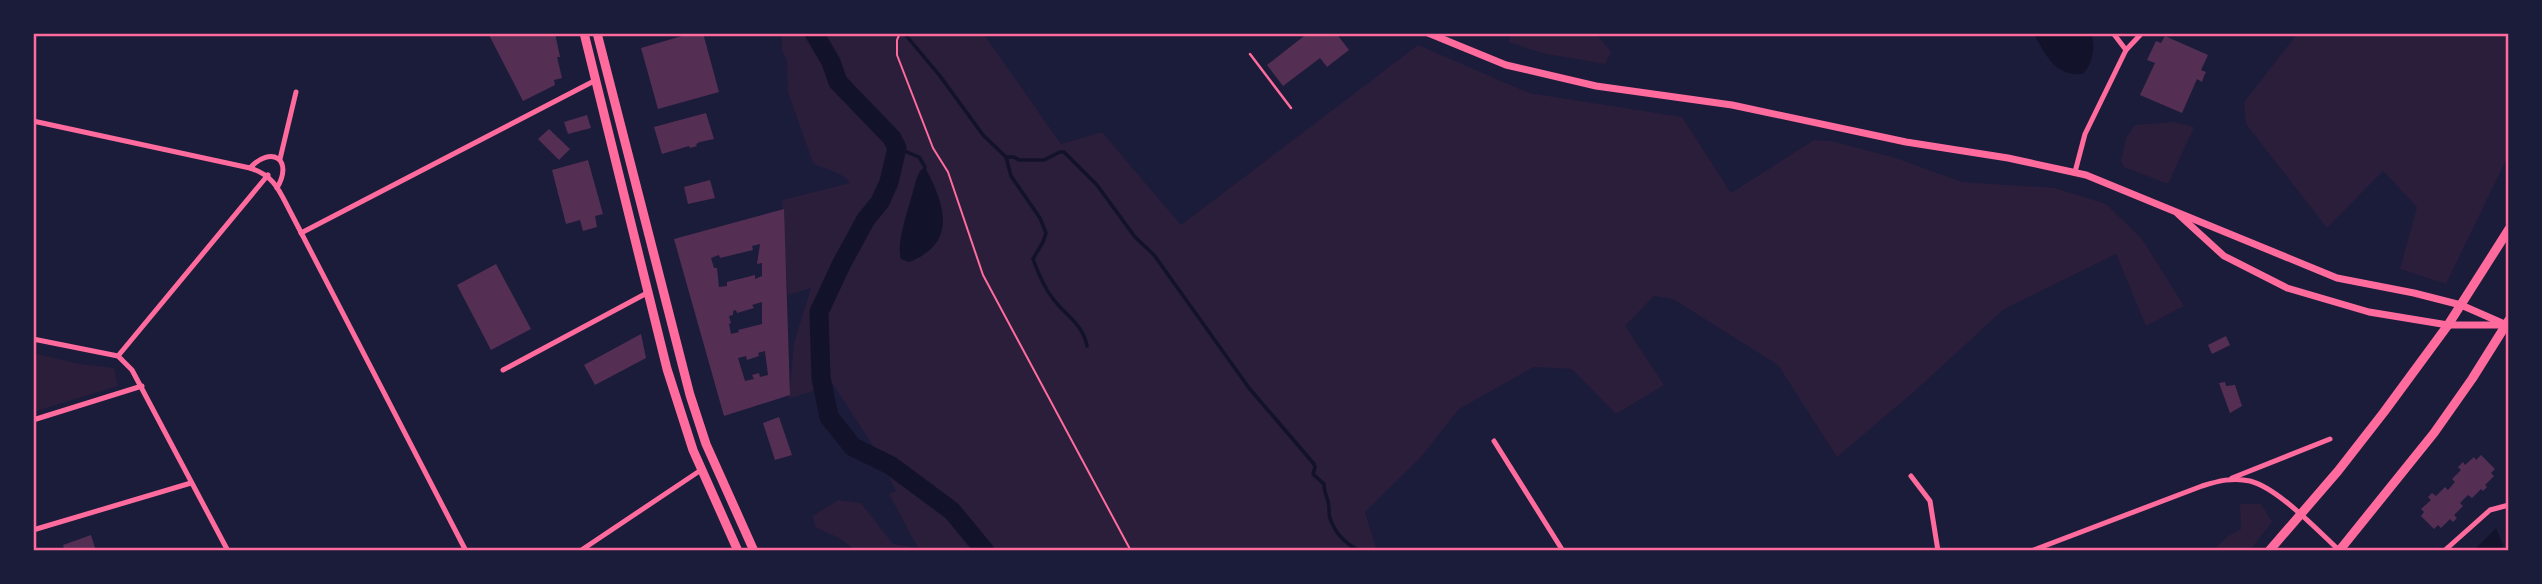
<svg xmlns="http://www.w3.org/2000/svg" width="2542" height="584" viewBox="0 0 2542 584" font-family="'Open Sans',sans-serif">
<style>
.green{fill:#2a1e3b}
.water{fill:#12122b}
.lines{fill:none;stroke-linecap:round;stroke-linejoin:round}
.stream{stroke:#12122b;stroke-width:3.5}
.river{stroke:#12122b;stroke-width:19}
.building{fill:#542f53;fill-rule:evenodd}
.path{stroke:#ff6b9d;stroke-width:2}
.service{stroke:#ff6b9d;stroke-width:2.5}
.minor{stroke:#ff6b9d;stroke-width:5}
.tertiary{stroke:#ff6b9d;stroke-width:7}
.primary{stroke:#ff6b9d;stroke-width:9}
.neatline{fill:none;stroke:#ff6b9d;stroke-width:2.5}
</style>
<rect width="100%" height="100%" fill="#1b1b3a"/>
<g class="green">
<path d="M781,33H983L1061,144L1102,132L1181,225L1418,45L1529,93L1682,117L1731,193L1814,140L1831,141L1896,158L1962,182L2055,188L2106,204L2142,239L2184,306L2146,326L2116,254L2004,309L1916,390L1837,457L1778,365L1673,299L1654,296L1625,326L1664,385L1616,414L1572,369L1534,367L1459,409L1421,457L1365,512L1377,551H857L839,538L815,527L813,516L838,500L861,503L893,544L918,548L889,494L896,491L875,449L833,384L789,399L794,343L811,288L788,295L782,200L850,183C841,171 825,170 813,163L788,92L787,61L782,51Z"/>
<path d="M1512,33H1596L1611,52L1605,64L1542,53L1508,42Z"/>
<path d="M2298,33H2509V154L2446,284L2400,269L2417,207L2383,171L2327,228L2246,124L2244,102Z"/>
<path d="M2174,122L2194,127L2168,184L2124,167L2121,161L2126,138L2135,125Z"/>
<path d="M33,353L80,364L114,368L118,386L33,412Z"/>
<path d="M2240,504H2261L2272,522L2249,551H2213L2228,536L2241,529Z"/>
</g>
<g class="water">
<path d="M2033,33H2091C2096,48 2093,62 2083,74C2053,76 2047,55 2033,33Z"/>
<path d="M925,167C945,205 958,243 909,262L901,259C895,243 912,199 916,180L920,171Z"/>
<path d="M2496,528L2503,545L2501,551H2473Z"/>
</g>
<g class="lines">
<g class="stream">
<path d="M904,33L940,76L983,135L1006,157L1011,176L1040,218L1046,233L1043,242L1033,259C1038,273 1044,288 1054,300C1066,316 1083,324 1087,346"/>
<path d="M897,148L919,157L925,167"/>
<path d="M1006,157H1014L1019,160H1044L1060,152H1064L1097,185L1135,237L1154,255L1249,388L1314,464L1315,467L1313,474L1324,484C1324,491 1326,495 1328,501C1330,507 1328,513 1330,518C1335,534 1346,544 1360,551"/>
</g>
<path class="river" d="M814,33L831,62L838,82L892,138L897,148L889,182L880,202L866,219L842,263L819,312L821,378L829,417L853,447L890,465L952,511L985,551"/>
</g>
<g class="building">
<path d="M488,33H555L560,57H557L562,78L554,80L555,85L523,101Z"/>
<path d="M692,33H703L719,92L658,109L641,48Z"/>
<path d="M1302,33H1336L1349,50L1327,67L1320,58L1283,86L1267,65L1304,36Z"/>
<path d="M2165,36L2208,55L2201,70L2206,72L2204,76L2202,82L2197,79L2182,113L2140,95L2155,63L2147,60L2156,41L2161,43Z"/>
<path d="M706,113L714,139L700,142L696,144L697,146L690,148L689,146L662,154L654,127Z"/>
<path d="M587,115L591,128L568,134L564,122Z"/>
<path d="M549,129L570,149L559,160L538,139Z"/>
<path d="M588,160L603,214L595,216L597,227L583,231L580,220L566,224L552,170Z"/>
<path d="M710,180L715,198L688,204L684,187Z"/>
<path d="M784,209L790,395L724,416L674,239ZM760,244L757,264L762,263V276L755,279V275L727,282V286L719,287L717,268H714L711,258L719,255L720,258L753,250L752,246ZM762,302V324L738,330L739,332L731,334L729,324L731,323L729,316L733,315V311L736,310L737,313L754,308L752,305ZM765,351L768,375L760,377L759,373L752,375L754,379L745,381L738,358L746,356L747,360L759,356L758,353Z"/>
<path d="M496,264L531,329L491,350L457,285Z"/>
<path d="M641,334L646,358L595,385L584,365Z"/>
<path d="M2226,336L2230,345L2212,354L2208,345Z"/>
<path d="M2225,382L2226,386L2235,385L2242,406L2230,413L2219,383Z"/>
<path d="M779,417L792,455L775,460L763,423Z"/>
<path d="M2481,455L2495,469L2491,473L2494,476L2485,485L2487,487L2483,491L2481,489L2472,498L2468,495L2460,503L2463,506L2454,515L2457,518L2453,522L2450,519L2441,528L2438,525L2434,529L2421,516L2424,512L2421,509L2431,500L2428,497L2432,493L2436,496L2445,487L2448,490L2455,482L2452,479L2461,470L2458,467L2463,462L2465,465L2474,457L2476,460Z"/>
<path d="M91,535L96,551H65L63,545Z"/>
</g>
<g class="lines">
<path class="path" d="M900,33L897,40V55L933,148L948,172L983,275L1131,551"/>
<path class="service" d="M1250,54L1291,108"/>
<g class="minor">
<path d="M2126,50L2142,33"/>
<path d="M33,121L250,168C276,176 280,193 292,215L466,551"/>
<path d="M280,159L296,92"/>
<path d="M250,168C271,145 294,159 277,188"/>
<path d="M2075,172L2085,134L2126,50L2113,33"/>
<path d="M301,233L596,80"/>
<path d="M33,339L118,356L132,370L228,551"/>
<path d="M118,356L268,175"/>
<path d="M503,370L647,293"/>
<path d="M33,420L142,386"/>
<path d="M1494,441L1563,551"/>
<path d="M1911,476L1930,501L1938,551"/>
<path d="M2232,478L2330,439"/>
<path d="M33,530L191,483"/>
<path d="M580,551L701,470"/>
<path d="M2031,551L2202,486C2218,481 2233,477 2250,481C2278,488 2318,531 2340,551"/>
<path d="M2444,551L2490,510L2509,505"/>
</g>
<g class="tertiary">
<path d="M1428,33L1506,65L1596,86L1732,105L1906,142L2008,158L2086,175L2337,278L2414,293L2461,305L2509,326"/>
<path d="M2178,214L2224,256L2287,288L2369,312L2448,325H2502"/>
</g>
<g class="primary">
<path d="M584,33L667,369L693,450L738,551"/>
<path d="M597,33L690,395L706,444L754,551"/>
<path d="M2269,551L2338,471L2384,412L2448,325L2509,229"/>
<path d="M2339,551L2434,433L2472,379L2509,320"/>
</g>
</g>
<rect width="2542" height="584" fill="none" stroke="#1b1b3a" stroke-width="70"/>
<rect x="35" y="35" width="2472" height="514" class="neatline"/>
</svg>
